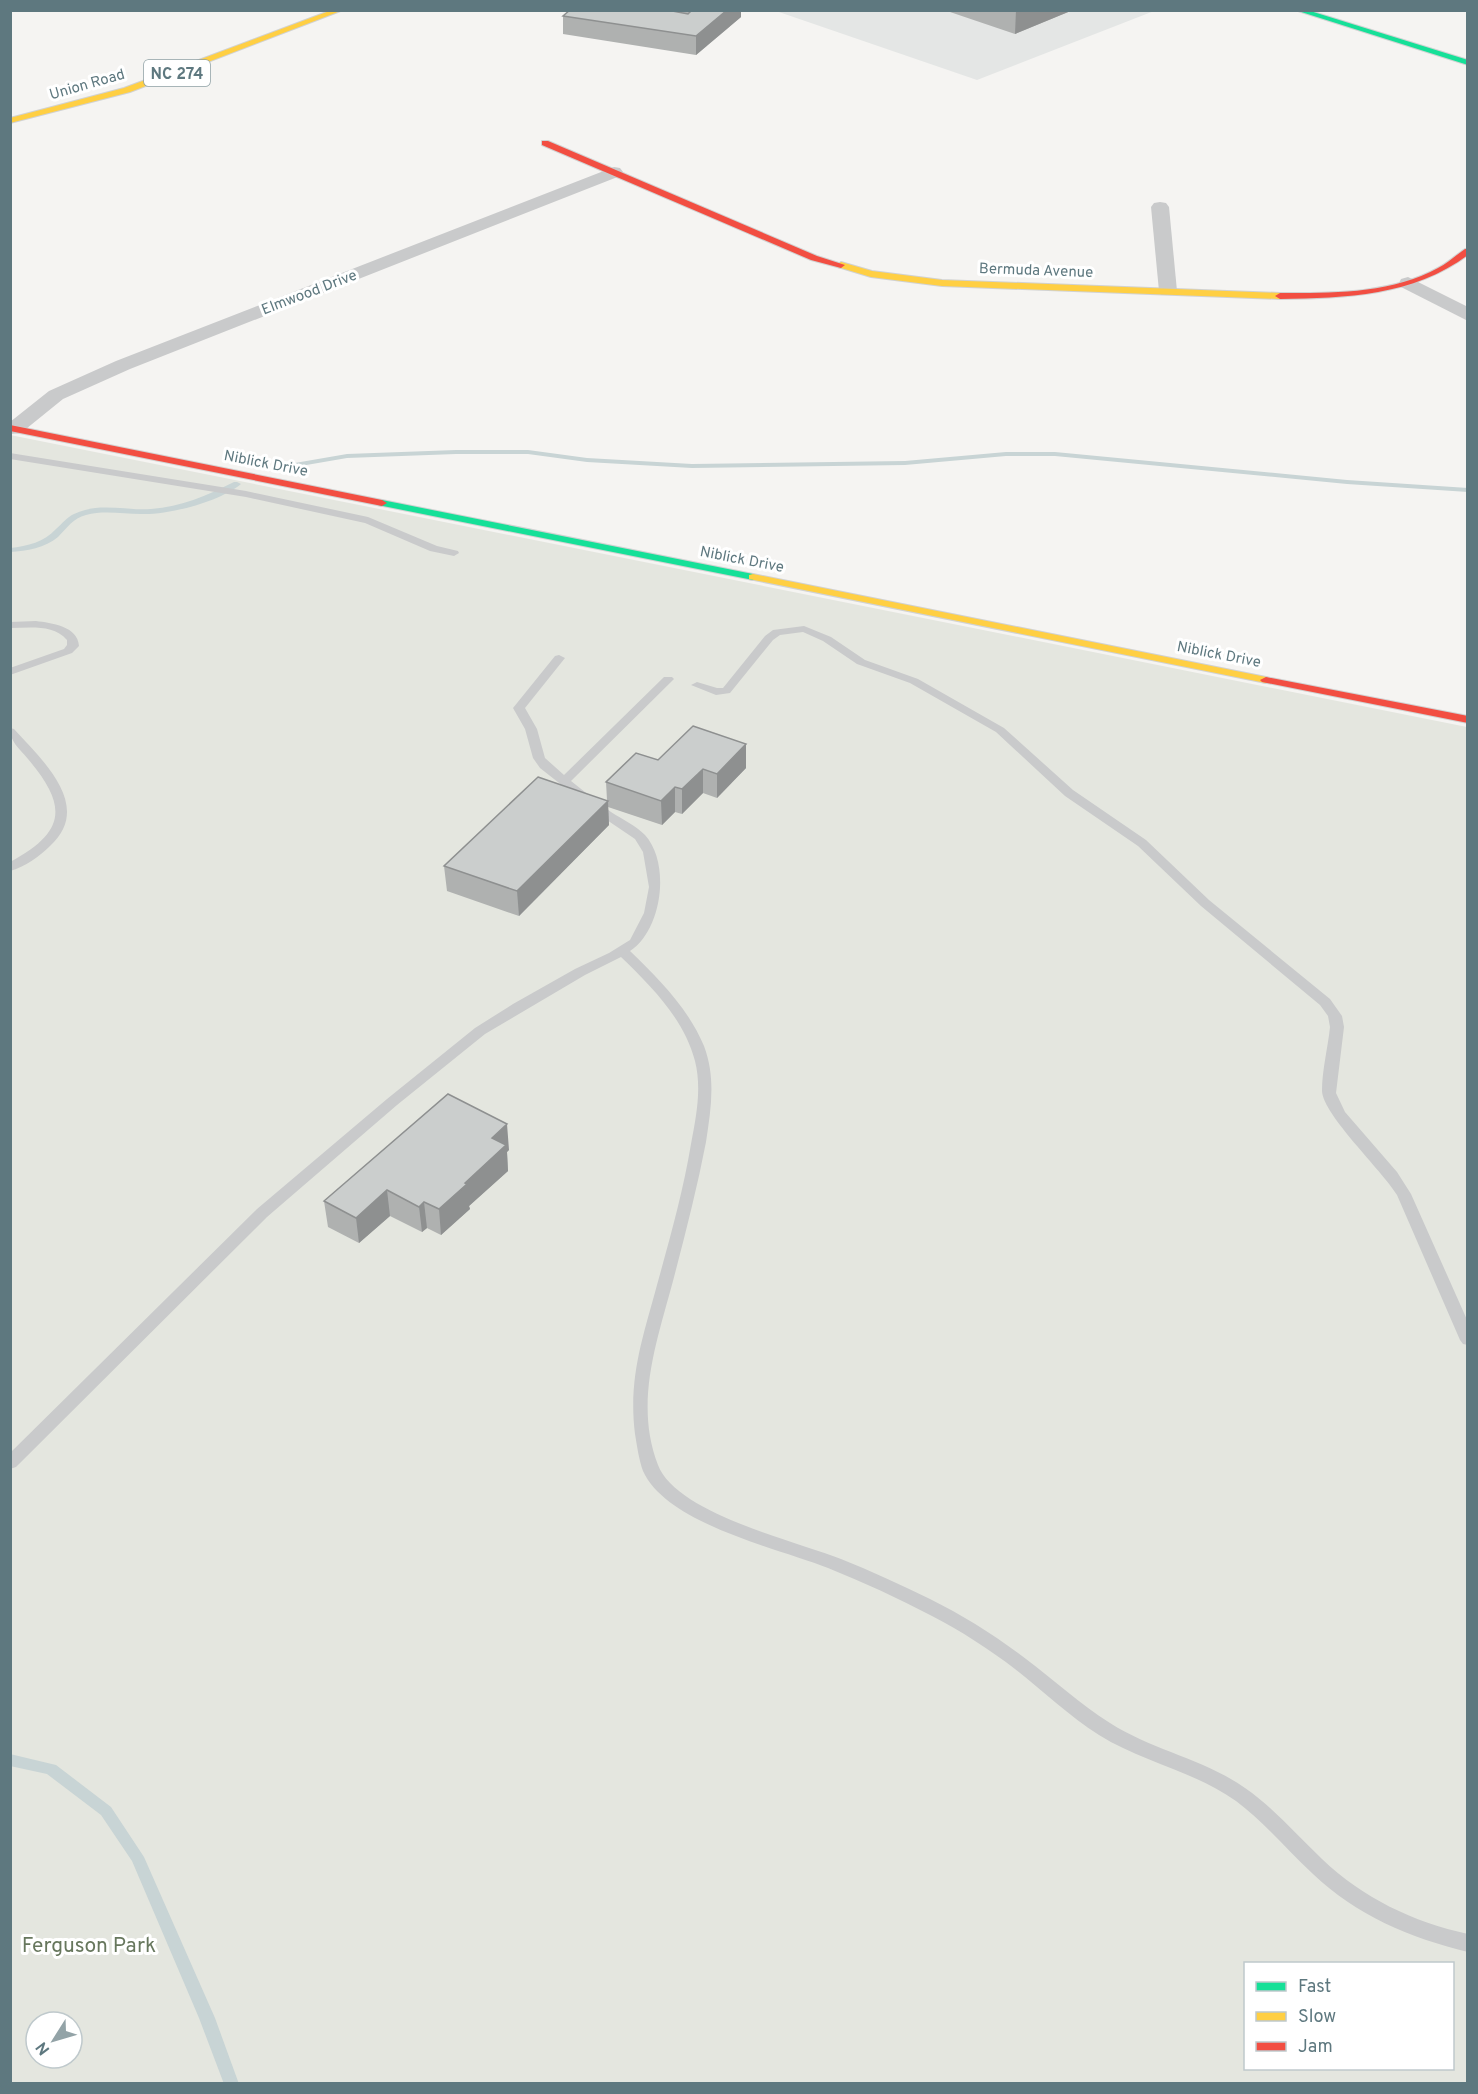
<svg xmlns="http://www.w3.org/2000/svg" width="1478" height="2094" viewBox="0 0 1478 2094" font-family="Overpass,sans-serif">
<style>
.built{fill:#e4e6e5}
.green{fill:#e4e6df;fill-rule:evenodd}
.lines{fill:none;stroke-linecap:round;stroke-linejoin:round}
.stream{fill:#c8d4d5;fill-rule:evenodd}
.fast-casing{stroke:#d1d2d2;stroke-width:2}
.slow-casing{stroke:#d1d2d2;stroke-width:2}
.jam-casing{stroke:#d1d2d2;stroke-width:2}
.lane{fill:#c9cacb;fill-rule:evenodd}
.street{fill:#c9cacb;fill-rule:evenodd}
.fast{fill:#16e098;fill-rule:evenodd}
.slow{fill:#ffcf43;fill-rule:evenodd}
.jam{fill:#f24e42;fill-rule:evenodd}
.wall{fill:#afb1b0}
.shaded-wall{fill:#8e9090}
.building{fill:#cbcecd;stroke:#8e9090;stroke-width:1.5}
.labels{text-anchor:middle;stroke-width:6;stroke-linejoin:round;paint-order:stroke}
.far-street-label{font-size:15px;fill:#5e787f;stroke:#fff}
.shield{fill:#fff;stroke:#8ea0a5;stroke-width:1.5}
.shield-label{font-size:16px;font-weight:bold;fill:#5e787f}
.near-park-label{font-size:21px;fill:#67775d;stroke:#fff}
</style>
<rect width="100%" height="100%" fill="#f5f4f2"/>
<path class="built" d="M776,11H1154L977,80Z"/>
<path class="green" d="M10,435L1467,727V2083H11ZM1246,1964H1452V2068H1246ZM36,2022H72V2058H36Z"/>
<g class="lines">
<g class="stream">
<path d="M456,450H528L587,458L692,464L905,461L1006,452H1055L1347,480L1468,488V492L1347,484L1055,456H1006L905,465L692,468L587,462L528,454H456L347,458L289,468L285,466L289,464L347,454Z"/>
<path d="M234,482H237L241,484C219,502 169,515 141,514C123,514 104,510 86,515C73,518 67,528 58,537C45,548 27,551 10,552V548C28,546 44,542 56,529C62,524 67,517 74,514C98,502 126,511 151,509C181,507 208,495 234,482Z"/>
<path d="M10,1754L56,1765L111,1807L144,1857L215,2018L239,2084H224L199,2018L132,1861L101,1815L47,1774L10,1766Z"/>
</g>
<g class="fast-casing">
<g id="fast">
<path d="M1295,10H1307L1468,60V65Z"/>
<path d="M382,500L753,574L758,577L753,580L378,505L377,503Z"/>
</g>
</g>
<g class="slow-casing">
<g id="slow">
<path d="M332,10H343L130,92L10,123V118L124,88Z"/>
<path d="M841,262L872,271L942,280L1280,293L1285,296L1280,299L942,286L871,277L838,267L837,265Z"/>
<path d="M753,574L1266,677L1272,680L1266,683L749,579V575Z"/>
</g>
</g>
<g class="jam-casing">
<g id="jam">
<path d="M542,141H548L817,256L845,265L841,268L811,260L542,145Z"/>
<path d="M1465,249H1468V255C1413,296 1346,298 1280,299L1275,296L1280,293C1332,293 1391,294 1438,268C1448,263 1456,255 1465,249Z"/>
<path d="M10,425L382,500L387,503L382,506L10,431Z"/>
<path d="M1266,677L1468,716V723L1262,682L1260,680Z"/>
</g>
</g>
<g class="lane">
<path d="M10,453L246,491L368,517L437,546L458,551L459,553L454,556L430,551L365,523L246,497L10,459Z"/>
<path d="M36,621C51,623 78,626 79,646L72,653L10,675V668L64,649L67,645V640C53,624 30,628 10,628V622Z"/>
<path d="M804,626L831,637L865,660L918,679L1004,728L1073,790L1146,840L1209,900L1330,999L1342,1016L1344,1027L1336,1093L1345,1112L1397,1172L1411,1194L1468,1322V1345L1463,1344L1460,1340L1397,1195C1382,1170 1323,1115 1322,1091C1322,1070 1328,1047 1330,1027L1328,1016L1320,1005L1201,906L1138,846L1065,796L996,732L910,683L857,664L823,641L803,632L780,635L773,640L730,693L716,695L691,685L697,682L717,688H723L765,636L773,630Z"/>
<path d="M559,655L565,658L525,708L537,729L545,758L564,775L664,677H672L674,679L571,781C584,791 597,802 611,812C622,819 636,826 645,835C671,864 662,930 630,951C659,979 688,1008 704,1046C716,1078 711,1109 706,1142C697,1189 685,1235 673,1281C657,1341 634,1403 658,1465C676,1513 795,1541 841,1559C871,1571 901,1585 930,1599C964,1616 996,1636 1026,1659C1054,1680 1080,1704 1110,1723C1152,1750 1204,1759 1245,1788C1274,1808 1297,1835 1322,1859C1363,1898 1413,1922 1468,1934V1952C1410,1938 1356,1915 1313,1874C1287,1850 1264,1822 1236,1801C1194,1771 1142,1762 1099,1735C1069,1716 1043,1691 1015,1669C989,1649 961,1631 932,1616C898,1598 863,1582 828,1568C777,1548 667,1524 643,1471C639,1460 637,1446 635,1434C628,1378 643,1337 657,1285C670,1238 683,1192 691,1144C696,1117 702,1089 695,1061C684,1019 652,987 621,957L585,975L485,1034L397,1105L267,1217L16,1467L10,1469V1453L257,1209L387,1099L475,1028L513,1004L575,969L609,953L630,940L644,913L649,887L643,852L635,839L601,816L540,768L533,758L525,729L513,708L555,656Z"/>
<path d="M10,728L14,729C42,760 94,806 50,846C40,856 25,867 10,871V862C66,832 68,806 28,759C19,748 10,742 10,728Z"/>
</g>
<g class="street">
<path d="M614,167L620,168L623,172L620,176L130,369L63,399L21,433L10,434V422L49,391L116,361Z"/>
<path d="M1160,202L1166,203L1169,207L1177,291L1175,295H1161L1159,291L1151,207L1154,203Z"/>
<path d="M1408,277L1468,307V321L1401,287L1399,283L1401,279Z"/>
</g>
<use href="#fast" class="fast"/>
<use href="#slow" class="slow"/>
<use href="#jam" class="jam"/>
</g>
<g class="wall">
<path d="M570,10H741V17L696,55L563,34V16Z"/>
<path d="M950,10H1073L1015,34L950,12Z"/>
<path d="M658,760L746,768L717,798L703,793L682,814L675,812L662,825L608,807L609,825L519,916L447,891L444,866L607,800L606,782Z"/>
<path d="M509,1150L507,1152L508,1171L469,1206L470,1209L441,1235L427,1228L422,1232L390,1216L359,1243L328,1227L324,1201Z"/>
</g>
<g class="shaded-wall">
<path d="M727,10H741V17L696,55V36Z"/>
<path d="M1016,10H1073L1015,34Z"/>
<path d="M746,744V768L717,798V774Z"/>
<path d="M703,769V793L682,814V789Z"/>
<path d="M675,787V812L662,825L661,801Z"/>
<path d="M608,801L609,825L519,916L517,891Z"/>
<path d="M507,1124L509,1150L507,1152L508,1171L469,1206L470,1209L441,1235L439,1209L492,1138Z"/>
<path d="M387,1190L390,1216L359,1243L356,1218Z"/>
<path d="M424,1202L427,1228L422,1232L419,1207Z"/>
</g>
<g class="building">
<path d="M570,10H667L688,14L692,10H727L696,36L563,16Z"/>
<path d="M693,726L746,744L717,774L703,769L682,789L675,787L661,801L606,782L636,753L658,760Z"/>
<path d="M538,777L608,801L517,891L444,866Z"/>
<path d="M448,1094L507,1124L492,1138L506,1145L465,1183L467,1184L439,1209L424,1202L419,1207L387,1190L356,1218L324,1201Z"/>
</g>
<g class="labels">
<g class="far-street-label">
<text transform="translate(87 84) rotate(-16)" y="5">Union Road</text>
<text transform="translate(1036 270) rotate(2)" y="5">Bermuda Avenue</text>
<text transform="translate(309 292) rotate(-21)" y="5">Elmwood Drive</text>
<text transform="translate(266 463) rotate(11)" y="5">Niblick Drive</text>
<text transform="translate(742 559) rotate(11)" y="5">Niblick Drive</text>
<text transform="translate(1219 654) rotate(11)" y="5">Niblick Drive</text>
</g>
<rect class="shield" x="144" y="60" width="66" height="26" rx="4.5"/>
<g class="shield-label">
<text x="177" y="79">NC 274</text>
</g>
<g class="near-park-label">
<text x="89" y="1952">Ferguson Park</text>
</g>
</g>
<rect width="1478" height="2094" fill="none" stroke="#5e787f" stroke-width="24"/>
<rect x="1244" y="1962" width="210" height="108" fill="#ffffff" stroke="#bfc9cc" stroke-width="1.5"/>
<rect x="1256" y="1982" width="30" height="9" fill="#16e098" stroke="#bfc9cc" stroke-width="1.5"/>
<text x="1298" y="1992" font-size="18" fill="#5e787f">Fast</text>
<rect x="1256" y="2012" width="30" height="9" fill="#ffcf43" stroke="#bfc9cc" stroke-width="1.5"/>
<text x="1298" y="2022" font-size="18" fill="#5e787f">Slow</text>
<rect x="1256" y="2042" width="30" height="9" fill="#f24e42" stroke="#bfc9cc" stroke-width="1.5"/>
<text x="1298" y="2052" font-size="18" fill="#5e787f">Jam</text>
<g transform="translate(54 2040) rotate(233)"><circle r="28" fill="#ffffff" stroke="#bfc9cc" stroke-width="1.5"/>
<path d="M0-4.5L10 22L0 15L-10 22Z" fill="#93a3a7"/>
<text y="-9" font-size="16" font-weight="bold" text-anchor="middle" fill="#5e787f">N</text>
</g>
</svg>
